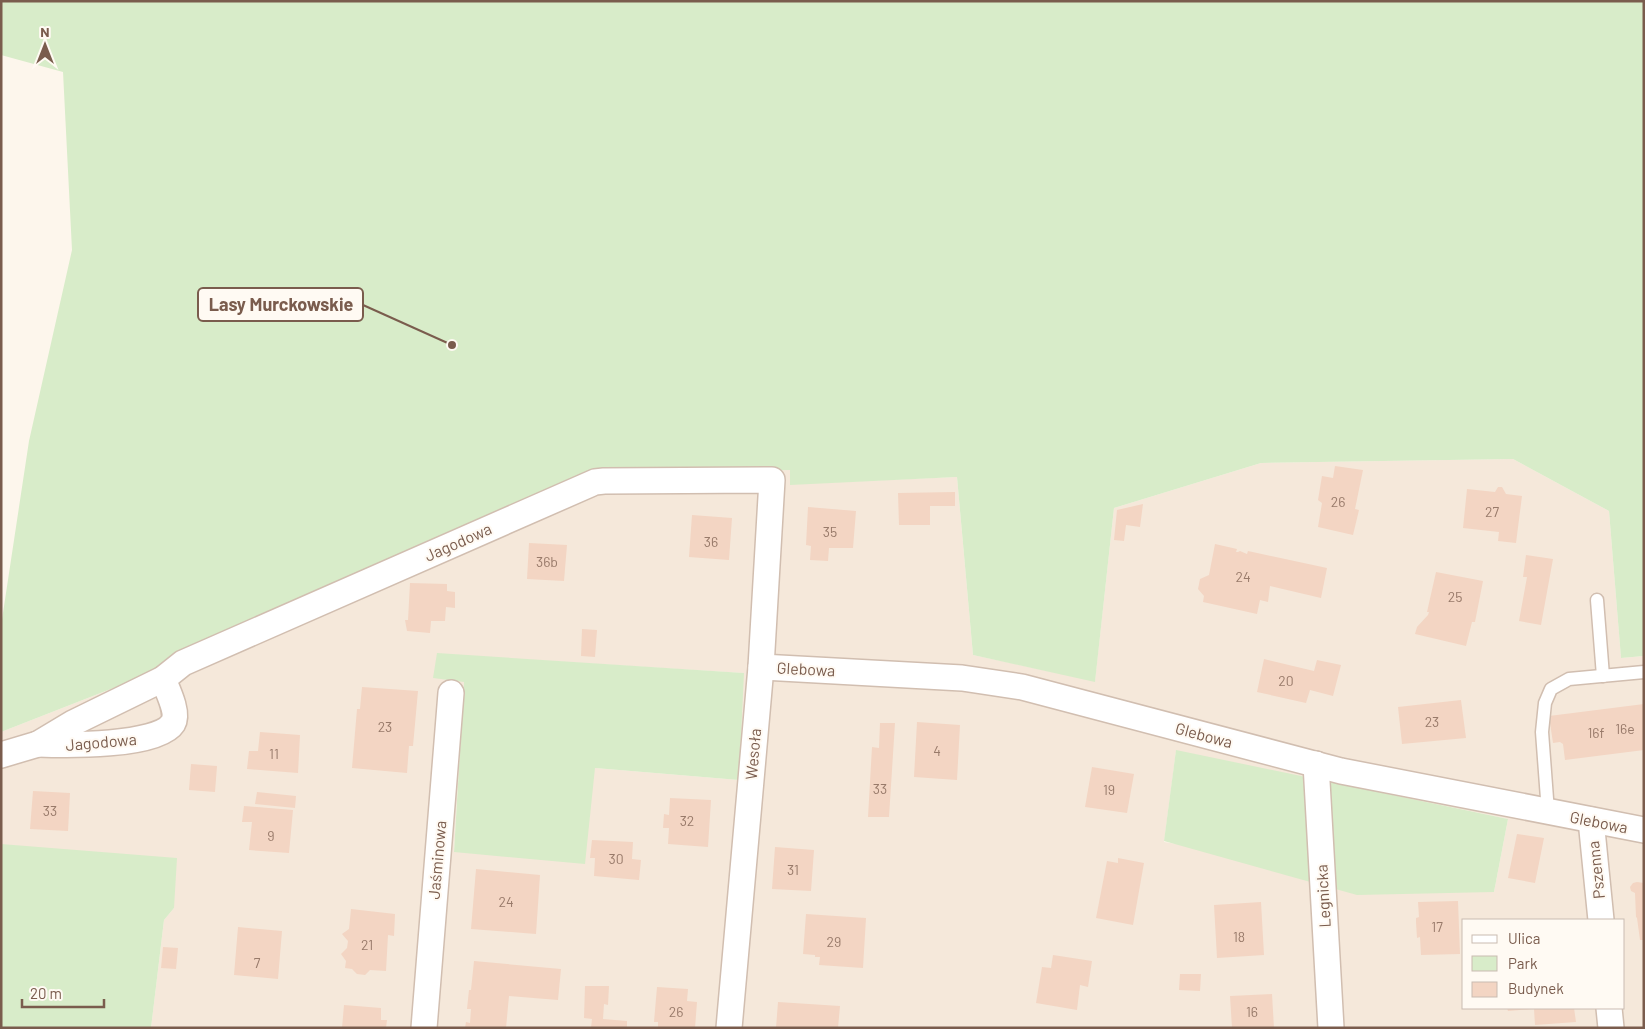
<svg xmlns="http://www.w3.org/2000/svg" width="1645" height="1029" viewBox="0 0 1645 1029" font-family="Barlow,sans-serif">
<style>
.residential{fill:#f5e8da;fill-rule:evenodd}
.green{fill:#d8ecc9}
.building{fill:#f3d5c3}
.lines{fill:none;stroke-linecap:round;stroke-linejoin:round}
.lane-casing{stroke:#d1beb0;stroke-width:15}
.street-casing{stroke:#d1beb0;stroke-width:28}
.lane{stroke:#fff;stroke-width:12}
.street{stroke:#fff;stroke-width:25}
.labels{text-anchor:middle;stroke-width:4;stroke-linejoin:round;paint-order:stroke}
.number-label{font-size:14px;fill:#987a6a}
.street-label{font-size:16px;fill:#7a5c4d;stroke:#fffaf3}
.leader{fill:none;stroke:#7a5c4d;stroke-width:2}
.callout-dot{fill:#7a5c4d;stroke:#fffaf3;stroke-width:2}
.callout{fill:#fffaf3;stroke:#7a5c4d;stroke-width:2}
.callout-label{font-size:18px;text-anchor:middle;font-weight:bold;fill:#7a5c4d}
</style>
<rect width="100%" height="100%" fill="#fdf6ec"/>
<path class="residential" d="M1513,459L1609,511L1621,658L1644,656V1028H151L164,920L174,908L1,844V732L121,685L254,628L609,469L751,471L791,470L790,484L957,477L973,655L1095,681L1114,508L1261,463ZM437,654L743,673L739,780L595,768L454,852L464,682ZM1176,751L1508,819L1494,892L1164,842ZM1464,920H1624V1008H1464Z"/>
<g class="green">
<path d="M1,1H1644V656L1621,658L1609,511L1513,459L1261,463L1114,508L1095,682L973,655L957,477L790,485V470L751,471L609,469L254,628L121,685L1,732V626L29,441L72,250L63,72L1,55Z"/>
<path d="M437,653L744,673L739,780L595,768L585,864L454,852L464,682L433,678Z"/>
<path d="M1176,750L1508,819L1494,892L1357,895L1164,841Z"/>
<path d="M1,844L177,858L174,908L164,920L151,1028H1Z"/>
</g>
<g class="building">
<path d="M1335,466L1363,470L1355,509L1359,510L1353,535L1318,527L1322,503L1318,500L1322,476L1333,478Z"/>
<path d="M1498,487H1502L1506,494L1522,496L1516,543L1498,541L1499,532L1463,528L1467,489L1495,492Z"/>
<path d="M955,492V506H930V525H899L898,493Z"/>
<path d="M1143,504L1140,527L1126,525L1124,541L1114,540L1117,510Z"/>
<path d="M808,507L856,511L853,548H829L828,561L810,560L811,546L806,545Z"/>
<path d="M692,515L732,518L729,560L689,557Z"/>
<path d="M529,543L567,545L564,581L527,579Z"/>
<path d="M1215,544L1237,549L1236,552H1238L1240,551L1247,554L1248,551L1327,568L1321,598L1270,586L1268,602L1260,600L1257,614L1203,602L1204,596L1198,589L1200,579L1209,575Z"/>
<path d="M1526,555L1553,559L1541,625L1519,621L1527,577H1523Z"/>
<path d="M1436,572L1483,581L1475,622H1472L1466,646L1415,634L1417,627L1428,615L1429,612H1427Z"/>
<path d="M410,583L447,584V591L455,592V608L446,607L445,621H431L430,633L407,631L405,620H408Z"/>
<path d="M582,629L597,630L595,657L581,656Z"/>
<path d="M1264,659L1314,671L1317,660L1341,665L1333,696L1310,690L1306,703L1257,692Z"/>
<path d="M362,687L418,691L413,746H409L407,773L352,768L357,709H360Z"/>
<path d="M1461,700L1466,738L1402,744L1398,707Z"/>
<path d="M1644,704V750L1565,760L1563,744L1560,742L1553,743L1549,716Z"/>
<path d="M917,722L960,725L957,780L914,777Z"/>
<path d="M880,723H895L889,817H868L872,747L879,748Z"/>
<path d="M260,732L300,735L298,773L247,769L249,751H258Z"/>
<path d="M191,764L217,766L215,792L189,790Z"/>
<path d="M1092,767L1134,774L1127,813L1085,807Z"/>
<path d="M33,791L70,793L68,831L30,829Z"/>
<path d="M257,792L296,796L295,808L255,804Z"/>
<path d="M670,798L711,800L708,847L668,844L669,828H663L664,814L669,815Z"/>
<path d="M244,806L293,810L289,853L249,850L252,822H242Z"/>
<path d="M1517,834L1544,838L1535,883L1508,878Z"/>
<path d="M592,840L633,842L632,859L641,860L639,880L594,876L595,858H590Z"/>
<path d="M775,847L814,850L811,891L772,889Z"/>
<path d="M1118,858L1144,863L1133,925L1096,918L1107,861L1118,863Z"/>
<path d="M476,869L540,875L536,934L471,929Z"/>
<path d="M1637,882L1644,883V940H1640L1637,918L1636,917L1635,893L1631,891L1630,887L1633,883Z"/>
<path d="M1458,901L1460,954L1421,955L1420,937L1417,938L1416,922V918L1419,917L1418,902Z"/>
<path d="M1261,902L1264,955L1217,958L1214,905Z"/>
<path d="M351,909L395,914L394,936L388,935L386,971L370,970L365,975L357,974L352,969L345,968L346,961L341,954L347,948L348,941L342,934L349,929Z"/>
<path d="M806,914L866,918L863,968L819,965L820,957H815V955L803,954Z"/>
<path d="M238,927L282,931L278,979L234,975Z"/>
<path d="M163,947L178,948L176,969L161,968Z"/>
<path d="M1053,955L1092,961L1088,987L1080,985L1077,1010L1036,1003L1042,967L1051,968Z"/>
<path d="M474,961L561,969L558,1000L509,996L506,1028H465L466,1022L470,1023L471,1009H467L469,990H471Z"/>
<path d="M1180,974H1201L1200,991L1179,990Z"/>
<path d="M585,986H609L608,1005L604,1004L603,1019L627,1021V1028H591L592,1019L584,1018Z"/>
<path d="M657,987L688,989L687,1001L697,1002L695,1028H658V1022H654Z"/>
<path d="M1272,994L1274,1028H1232L1230,996Z"/>
<path d="M778,1002L840,1006L838,1028H776Z"/>
<path d="M344,1005L381,1008V1020H387L386,1028H342Z"/>
<path d="M1507,1008H1574L1576,1022L1535,1025L1534,1009L1508,1011Z"/>
</g>
<g class="lines">
<g class="lane-casing">
<g id="lane">
<path d="M1597,600L1603,676"/>
<path d="M1548,812L1542,732L1545,703L1551,689L1569,679L1644,672"/>
</g>
</g>
<g class="street-casing">
<g id="street">
<path d="M761,667L962,678L1022,687L1341,771L1644,830"/>
<path d="M38,744C64,745 158,747 173,723C179,713 167,689 163,679"/>
<path d="M1,755L38,744L73,723L163,679L183,663L595,482L604,481L772,480L761,667L729,1028"/>
<path d="M1316,764L1331,1028"/>
<path d="M1591,820L1601,920"/>
<path d="M1609,1008L1611,1028"/>
<path d="M424,1028L451,693"/>
</g>
</g>
<use href="#lane" class="lane"/>
<use href="#street" class="street"/>
</g>
<g class="labels">
<g class="number-label">
<text x="1338" y="507">26</text>
<text x="1492" y="517">27</text>
<text x="830" y="537">35</text>
<text x="711" y="547">36</text>
<text x="547" y="567">36b</text>
<text x="1243" y="582">24</text>
<text x="1455" y="602">25</text>
<text x="1286" y="686">20</text>
<text x="1432" y="727">23</text>
<text x="385" y="732">23</text>
<text x="1625" y="734">16e</text>
<text x="1596" y="738">16f</text>
<text x="937" y="756">4</text>
<text x="274" y="759">11</text>
<text x="880" y="794">33</text>
<text x="1109" y="795">19</text>
<text x="50" y="816">33</text>
<text x="687" y="826">32</text>
<text x="271" y="841">9</text>
<text x="616" y="864">30</text>
<text x="793" y="875">31</text>
<text x="506" y="907">24</text>
<text x="1437" y="932">17</text>
<text x="1239" y="942">18</text>
<text x="834" y="947">29</text>
<text x="367" y="950">21</text>
<text x="257" y="968">7</text>
<text x="676" y="1017">26</text>
<text x="1252" y="1017">16</text>
</g>
<g class="street-label">
<text transform="translate(458 542) rotate(-24)" y="6">Jagodowa</text>
<text transform="translate(806 669) rotate(3)" y="6">Glebowa</text>
<text transform="translate(1204 735) rotate(15)" y="6">Glebowa</text>
<text transform="translate(101 742) rotate(-5)" y="6">Jagodowa</text>
<text transform="translate(753 754) rotate(-85)" y="6">Wesoła</text>
<text transform="translate(1599 822) rotate(11)" y="6">Glebowa</text>
<text transform="translate(437 860) rotate(-85)" y="6">Jaśminowa</text>
<text transform="translate(1596 870) rotate(-96)" y="6">Pszenna</text>
<text transform="translate(1323 896) rotate(-93)" y="6">Legnicka</text>
</g>
</g>
<path class="leader" d="M452 345L363 305"/>
<circle class="callout-dot" cx="452" cy="345" r="5"/>
<rect class="callout" x="198" y="288" width="165" height="33" rx="5"/>
<g class="callout-label">
<text x="281" y="311">Lasy Murckowskie</text>
</g>
<rect width="1645" height="1029" fill="none" stroke="#7a5c4d" stroke-width="5"/>
<rect x="1462" y="919" width="162" height="90" fill="#fffaf3" stroke="#cabbb1"/>
<rect x="1472" y="935" width="25" height="8" fill="#ffffff" stroke="#cabbb1"/>
<text x="1508" y="944" font-size="15" fill="#7a5c4d">Ulica</text>
<rect x="1472" y="956" width="25" height="15" fill="#d8ecc9" stroke="#cabbb1"/>
<text x="1508" y="969" font-size="15" fill="#7a5c4d">Park</text>
<rect x="1472" y="982" width="25" height="15" fill="#f3d5c3" stroke="#cabbb1"/>
<text x="1508" y="994" font-size="15" fill="#7a5c4d">Budynek</text>
<g transform="translate(45 45)" stroke="#fffaf3" stroke-width="4" paint-order="stroke">
<path d="M0-4L9 19L0 12L-9 19Z" fill="#7a5c4d"/>
<text y="-8" font-size="14" font-weight="bold" text-anchor="middle" fill="#7a5c4d">N</text>
</g>
<path d="M22 999v8h82v-8" fill="none" stroke="#7a5c4d" stroke-width="2.5"/>
<text x="30" y="999" font-size="15" fill="#7a5c4d" stroke="#fffaf3" stroke-width="4" paint-order="stroke">20 m</text>
</svg>
